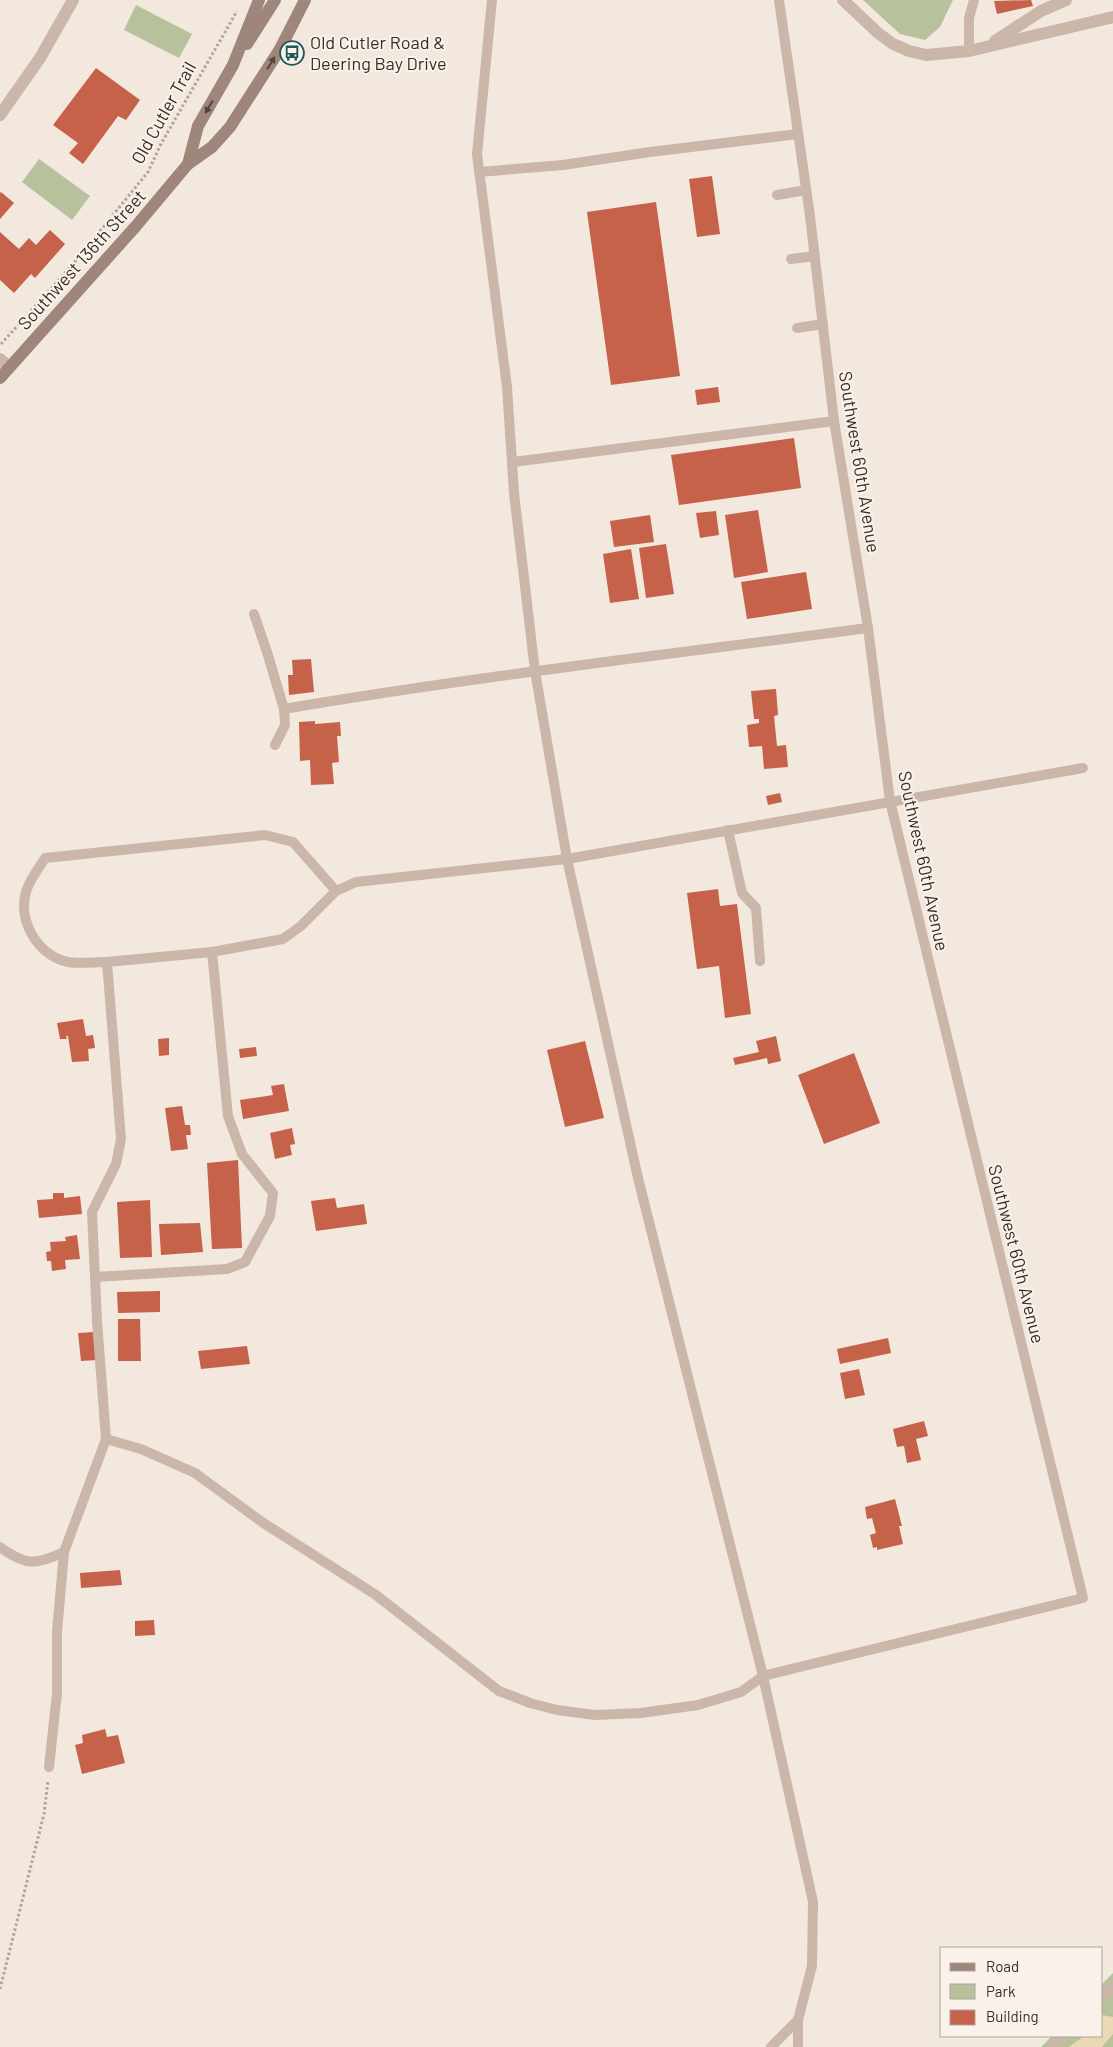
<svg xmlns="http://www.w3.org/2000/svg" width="1113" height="2047" viewBox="0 0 1113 2047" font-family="Barlow,sans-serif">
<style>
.green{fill:#b7c29d}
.sand{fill:#edd8b5}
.building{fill:#c56249}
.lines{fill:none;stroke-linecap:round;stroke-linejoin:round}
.path{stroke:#b6a193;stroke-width:3;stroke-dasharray:2.5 2.5;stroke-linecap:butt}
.service{stroke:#cbb7a9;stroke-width:10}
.minor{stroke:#cbb7a9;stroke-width:12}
.tertiary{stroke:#cbb7a9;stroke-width:12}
.secondary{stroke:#9e867b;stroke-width:12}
.oneway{fill:#52433e}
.labels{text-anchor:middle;stroke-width:4;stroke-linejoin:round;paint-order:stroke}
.poi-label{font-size:18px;fill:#382d29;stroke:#faf2ea;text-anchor:start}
.street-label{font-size:18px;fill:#382d29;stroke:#faf2ea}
</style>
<rect width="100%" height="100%" fill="#f2e8de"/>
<g class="green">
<path d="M863,0H953L940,27L925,40L900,34Z"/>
<path d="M136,5L192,34L179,58L124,30Z"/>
<path d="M39,159L90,196L72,220L22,182Z"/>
<path d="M1113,1973V2047H1041L1052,2036H1102V1984Z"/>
</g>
<path class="sand" d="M1102,2015L1113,2017V2034L1102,2047H1069L1084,2036H1102Z"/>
<g class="building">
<path d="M1031,0L1033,6L997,14L994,1Z"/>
<path d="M96,68L140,100L126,120L118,116L83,164L69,153L78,143L53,125Z"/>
<path d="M712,176L720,234L697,237L689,179Z"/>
<path d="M1,192L14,203L0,219V193Z"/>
<path d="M656,202L680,376L611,385L587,212Z"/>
<path d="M50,230L65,244L35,278L31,274L14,293L0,280V232L19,249L29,238L36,245Z"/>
<path d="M718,387L720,402L697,405L695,390Z"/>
<path d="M794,438L801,488L679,505L671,455Z"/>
<path d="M758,510L768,572L734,578L725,515Z"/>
<path d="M716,511L719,535L700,538L696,513Z"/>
<path d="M650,515L654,542L614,547L610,521Z"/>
<path d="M666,544L674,594L646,598L639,548Z"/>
<path d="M631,549L639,599L610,603L603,554Z"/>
<path d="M806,572L812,609L747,619L741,582Z"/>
<path d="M311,659L314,692L289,695L288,675H293L292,660Z"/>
<path d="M776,689L778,715L774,716L777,746L786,745L788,767L764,769L762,746L749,747L747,725L759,723V719H754L751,691Z"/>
<path d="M315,721V724L340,722L341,736H337L339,762L332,763L334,784L311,785L310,760L300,761L299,722Z"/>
<path d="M780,793L782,802L768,805L766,796Z"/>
<path d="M718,889L720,906L737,904L751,1014L725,1018L719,966L697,969L687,893Z"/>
<path d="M83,1019L86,1036L93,1035L95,1048L88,1049L89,1061L72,1062L68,1036H66L67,1039H60L57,1023Z"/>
<path d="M776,1036L781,1061L768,1064L767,1058L735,1065L733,1058L759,1052L756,1041Z"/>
<path d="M169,1038V1055L159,1056L158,1039Z"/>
<path d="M585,1041L604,1118L565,1127L547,1050Z"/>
<path d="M256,1047L257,1056L240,1058L239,1049Z"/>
<path d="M854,1053L880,1123L824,1144L798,1075Z"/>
<path d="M284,1084L289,1111L243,1119L240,1100L273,1095L271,1086Z"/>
<path d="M182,1106L185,1125H190L191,1135H186L188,1149L171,1151L165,1108Z"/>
<path d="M292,1128L295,1144L290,1145L292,1155L275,1159L270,1133Z"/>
<path d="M238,1160L242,1248L212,1249L207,1163Z"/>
<path d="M53,1193H64V1198L80,1196L82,1214L39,1218L37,1200L53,1199Z"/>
<path d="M335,1198L337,1208L364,1204L367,1224L316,1231L311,1201Z"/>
<path d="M150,1200L152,1257L120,1258L117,1202Z"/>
<path d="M200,1223L203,1252L161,1255L159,1224Z"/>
<path d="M77,1235L80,1259L65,1260L66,1269L52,1271L51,1261H47L46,1252L51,1251L50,1242L66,1241L65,1237Z"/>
<path d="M160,1291V1312L118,1313L117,1292Z"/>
<path d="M118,1319H140L141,1361H118Z"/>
<path d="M94,1332L97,1360L81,1361L78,1333Z"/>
<path d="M888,1338L891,1353L840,1364L837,1349Z"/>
<path d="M247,1346L250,1364L201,1369L198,1351Z"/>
<path d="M859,1369L865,1395L845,1399L840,1373Z"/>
<path d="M924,1421L928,1436L916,1439L921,1460L907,1463L904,1446L897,1447L893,1429Z"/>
<path d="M895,1499L902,1526H899L903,1544L877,1550V1547L873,1548L870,1535L876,1533L872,1518L867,1519L865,1507Z"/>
<path d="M120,1570L122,1585L81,1588L80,1573Z"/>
<path d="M154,1620L155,1635L135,1636V1621Z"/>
<path d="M105,1729L107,1737L118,1735L125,1763L82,1774L75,1745L83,1743L82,1735Z"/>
</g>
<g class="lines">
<g class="path">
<path d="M1,344L74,263L148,172L161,144L237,11"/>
<path d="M0,1989L44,1814L48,1780"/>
</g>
<g class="service">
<path d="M492,0L477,154L507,387L514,493L535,671L567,859L638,1178L763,1676L813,1902L812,1966L798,2020V2047"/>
<path d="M969,51V18L974,0"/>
<path d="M479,172L563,165L650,152L798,134"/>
<path d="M777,195L806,190"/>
<path d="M791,259L815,256"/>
<path d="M797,328L823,324"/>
<path d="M513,462L834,421"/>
<path d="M254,614L267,652L284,709C478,676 673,654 868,628"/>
<path d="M275,745L285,725L284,709"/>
<path d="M728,830L742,893L756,908L760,961"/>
<path d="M107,962L212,952L283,939L301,926L336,891L356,882L567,859L1083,768"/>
<path d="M95,1277L227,1269L245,1262L270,1216L273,1193L242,1154L228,1116L212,952"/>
<path d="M106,1439L141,1449L195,1473L262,1522L376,1595L499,1691L530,1703L557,1710L595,1715L641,1713L698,1705L741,1692L763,1676L1083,1598L890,801L868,628L834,421L810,216L779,0"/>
<path d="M0,1547C26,1566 36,1565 64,1552"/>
<path d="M49,1767L57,1693V1632L64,1552L106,1439L97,1321L92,1212L116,1164L121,1139L107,962C94,962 80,964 68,962C37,956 16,918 27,889C31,878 39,868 45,858L265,835L293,842L336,891"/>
<path d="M1102,1997L1113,1986"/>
<path d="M771,2047L798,2020"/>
<path d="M1052,2047L1064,2036"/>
</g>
<g class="minor">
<path d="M843,0L878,33L893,44L909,51L926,55L969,51L1113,17"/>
<path d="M995,41L1041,11L1066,0"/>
<path d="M0,115L40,58L73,0"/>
</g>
<path class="tertiary" d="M0,359L9,367"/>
<g class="secondary">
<path d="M247,44L275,0"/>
<path d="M188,164L198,126L233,65L259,0"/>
<path d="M0,378L136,226L188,164L212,147L230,127L280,49L305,0"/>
</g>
</g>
<defs><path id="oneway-solid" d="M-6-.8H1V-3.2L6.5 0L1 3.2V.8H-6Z" transform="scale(1.25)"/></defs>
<g class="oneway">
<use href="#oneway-solid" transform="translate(271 63) rotate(-59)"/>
<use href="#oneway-solid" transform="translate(209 107) rotate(120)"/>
</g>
<defs>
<g id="bus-ring" transform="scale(1.25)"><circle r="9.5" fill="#faf2ea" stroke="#1f5859" stroke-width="1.5"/><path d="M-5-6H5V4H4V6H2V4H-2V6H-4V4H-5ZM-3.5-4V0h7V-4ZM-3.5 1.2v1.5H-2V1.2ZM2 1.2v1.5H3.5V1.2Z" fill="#1f5859"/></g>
</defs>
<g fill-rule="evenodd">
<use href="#bus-ring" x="292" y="53"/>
</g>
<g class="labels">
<g class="poi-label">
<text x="310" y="49">Old Cutler Road &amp;<tspan x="310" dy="21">Deering Bay Drive</tspan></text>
</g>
<g class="street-label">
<text transform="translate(164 113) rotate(-61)" y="6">Old Cutler Trail</text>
<text transform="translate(82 260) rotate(-48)" y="6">Southwest 136th Street</text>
<text transform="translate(859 462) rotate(81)" y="6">Southwest 60th Avenue</text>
<text transform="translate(923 861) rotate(78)" y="6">Southwest 60th Avenue</text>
<text transform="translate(1016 1254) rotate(76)" y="6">Southwest 60th Avenue</text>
</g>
</g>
<rect x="940" y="1947" width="162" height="90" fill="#faf2ea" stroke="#aca39d"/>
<rect x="950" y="1963" width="25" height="8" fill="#9e867b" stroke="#aca39d"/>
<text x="986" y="1972" font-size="15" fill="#382d29">Road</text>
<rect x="950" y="1984" width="25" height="15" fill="#b7c29d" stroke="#aca39d"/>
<text x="986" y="1997" font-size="15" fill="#382d29">Park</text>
<rect x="950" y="2010" width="25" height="15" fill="#c56249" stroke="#aca39d"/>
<text x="986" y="2022" font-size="15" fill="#382d29">Building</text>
</svg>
